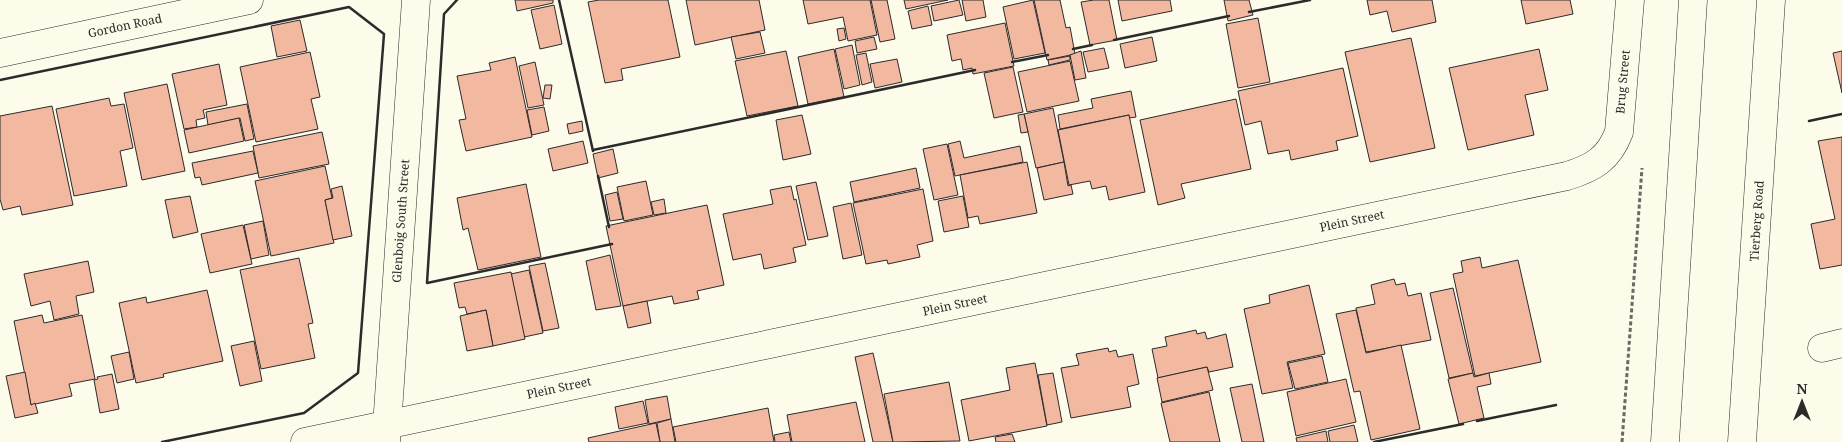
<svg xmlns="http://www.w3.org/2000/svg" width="1842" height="442" viewBox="0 0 1842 442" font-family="'Noto Serif',serif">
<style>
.building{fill:#f2b8a0;stroke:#2b2b2b}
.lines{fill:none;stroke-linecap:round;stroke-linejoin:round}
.minor-casing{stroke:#2b2b2b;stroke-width:29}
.major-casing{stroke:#2b2b2b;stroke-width:29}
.path{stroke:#6a6964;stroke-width:3;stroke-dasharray:4 2.5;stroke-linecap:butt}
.minor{stroke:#fdfbea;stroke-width:28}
.major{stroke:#fdfbea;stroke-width:28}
.wall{stroke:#2b2b2b;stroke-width:2.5}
.labels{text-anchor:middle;stroke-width:4;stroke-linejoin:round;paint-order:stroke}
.street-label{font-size:12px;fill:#2b2b2b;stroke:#fdfbea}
</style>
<rect width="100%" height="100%" fill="#fdfbea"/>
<g class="building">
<path d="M515,0H553V3L517,11Z"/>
<path d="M599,0H668L680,57L621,69L623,80L605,83L588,2Z"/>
<path d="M686,0H759L765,30L695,45Z"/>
<path d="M803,0H870L877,35L848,41L843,17L808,24Z"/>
<path d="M871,0H887L895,39L880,42Z"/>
<path d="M904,0H948L906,9Z"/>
<path d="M959,0L963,15L934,21L931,6Z"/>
<path d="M962,0H983L986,17L966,21Z"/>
<path d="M1033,0L1045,53L1014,59L1003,7Z"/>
<path d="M1034,0H1060L1066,28L1070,27L1075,54L1047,60Z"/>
<path d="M1094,0H1109L1117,40L1090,45L1081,2Z"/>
<path d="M1118,0H1170L1172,11L1122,21Z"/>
<path d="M1224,0H1249L1253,15L1228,21Z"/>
<path d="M1367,0H1432L1436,22L1392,32L1387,11L1370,15Z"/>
<path d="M1521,0H1570L1573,14L1526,24Z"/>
<path d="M554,5L562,44L540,49L531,10Z"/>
<path d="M928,6L932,25L912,29L908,11Z"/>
<path d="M1258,18L1270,82L1238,88L1226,24Z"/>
<path d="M300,20L307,51L277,57L271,26Z"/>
<path d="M1005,23L1014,66L973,74L972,68L963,70L961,59L952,61L947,35Z"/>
<path d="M844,28L846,39L839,41L837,29Z"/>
<path d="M760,32L765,53L736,59L731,37Z"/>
<path d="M874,37L877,49L857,53L855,41Z"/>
<path d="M1152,37L1157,61L1125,68L1120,44Z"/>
<path d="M1411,38L1435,148L1370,162L1345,52Z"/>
<path d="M852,45L860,85L844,89L835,49Z"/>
<path d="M1104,48L1109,68L1088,72L1083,52Z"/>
<path d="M834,49L844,97L808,104L798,57Z"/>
<path d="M1539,49L1548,90L1525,95L1534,135L1468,150L1449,68Z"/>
<path d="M786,51L798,106L747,116L735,61Z"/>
<path d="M1081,51L1086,78L1075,80L1070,55Z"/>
<path d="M1842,51V93L1833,53Z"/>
<path d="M310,52L320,97L311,99L318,129L256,142L240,67Z"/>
<path d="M866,53L872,82L862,85L856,55Z"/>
<path d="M1070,56V60L1049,65L1048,60Z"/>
<path d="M515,57L532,137L466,151L459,120L466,119L457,76L491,70L489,63Z"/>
<path d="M897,59L902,82L875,88L870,64Z"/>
<path d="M1070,61L1079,101L1027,112L1018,72Z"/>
<path d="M535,62L544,105L528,108L519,66Z"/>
<path d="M219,64L227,105L203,110L205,118L196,120L197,127L184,129L172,74Z"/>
<path d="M1013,67L1023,112L994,118L984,73Z"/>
<path d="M1343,68L1358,136L1336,141L1338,150L1291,160L1289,150L1268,154L1261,121L1245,125L1238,91Z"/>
<path d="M167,84L185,171L142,180L124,93Z"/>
<path d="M545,85H552L550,99L543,98Z"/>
<path d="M1131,91L1136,117L1129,118V115L1060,129L1058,115L1093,108L1091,99Z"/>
<path d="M109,98L111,106L124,104L133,148L120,151L127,186L74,196L56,109Z"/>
<path d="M1236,99L1251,169L1181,184L1185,198L1158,205L1140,120Z"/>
<path d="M247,104L254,139L245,141L240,118L208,125L206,112Z"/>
<path d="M52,106L73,205L22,215L20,206L3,210L0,199V116Z"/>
<path d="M544,107L549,131L532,135L527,110Z"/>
<path d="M1053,108L1064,162L1036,168L1024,114Z"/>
<path d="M1024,114L1028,132L1021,133L1018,115Z"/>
<path d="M802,115L811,154L783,160L776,120Z"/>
<path d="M1129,115L1145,192L1109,200L1106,186L1092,189L1090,181L1069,185L1058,130Z"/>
<path d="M239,118L244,141L189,153L184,130Z"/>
<path d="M582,121L583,131L569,134L567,124Z"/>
<path d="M322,132L329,164L259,178L253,146Z"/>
<path d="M1842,137V265L1820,269L1811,224L1835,219L1818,141Z"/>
<path d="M583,141L588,163L553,171L548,149Z"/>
<path d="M960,141L964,158L1020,146L1023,162L955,176L948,144Z"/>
<path d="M947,144L958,195L934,200L923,149Z"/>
<path d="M613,149L618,173L598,178L593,154Z"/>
<path d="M253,151L258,173L202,185L200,177L195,178L192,163Z"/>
<path d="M1027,162L1037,213L980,224L978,216L968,218L960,175Z"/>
<path d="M1064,162L1068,186L1071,185L1073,194L1044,200L1037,168Z"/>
<path d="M325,166L332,198L325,200L334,243L271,256L255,181Z"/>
<path d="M916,168L920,188L854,202L850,182Z"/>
<path d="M646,181L653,215L624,221L617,187Z"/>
<path d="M816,182L828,236L808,240L796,186Z"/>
<path d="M526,184L541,257L478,270L468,228L463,230L457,198Z"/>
<path d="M342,186L352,236L333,240L325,200L333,198L331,189Z"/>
<path d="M791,186L794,200L796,199L806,245L793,248L796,262L764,269L761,254L733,260L723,214L773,204L770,190Z"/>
<path d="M923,189L933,241L917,245L920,257L888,264L887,260L866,264L853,203Z"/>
<path d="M617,192L623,219L610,221L605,195Z"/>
<path d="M190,196L198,232L173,238L165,200Z"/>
<path d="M963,196L969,227L944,232L938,201Z"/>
<path d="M664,199L666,213L654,215L651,202Z"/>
<path d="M851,203L862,255L843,259L833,207Z"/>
<path d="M707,205L724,285L697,291L699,299L674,304L672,296L623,306L606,226Z"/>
<path d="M263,221L269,255L251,259L244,225Z"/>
<path d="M243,225L252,264L210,273L201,234Z"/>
<path d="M610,255L621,306L596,310L586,261Z"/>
<path d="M1480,257L1482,268L1518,260L1541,362L1475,376L1453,274L1463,272L1461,261Z"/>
<path d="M299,258L313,323L308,324L315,358L261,369L240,270Z"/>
<path d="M88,261L94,292L76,296L79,314L54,320L50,301L31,306L24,274Z"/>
<path d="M545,263L559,328L543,331L529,266Z"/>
<path d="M529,270L543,333L524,337L511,274Z"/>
<path d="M511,272L525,339L493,346L486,310L467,314L465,307L459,308L454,283Z"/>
<path d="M1394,279L1396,285L1405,283L1408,296L1421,293L1431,340L1366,352L1356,308L1375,304L1371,285Z"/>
<path d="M1309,285L1325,354L1287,362L1293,388L1262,394L1244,309L1270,303L1269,295Z"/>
<path d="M1453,288L1473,373L1449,378L1430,293Z"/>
<path d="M207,290L223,361L163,374L164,377L136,383L119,303L146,297L147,303Z"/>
<path d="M647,301L651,323L628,328L623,306Z"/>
<path d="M486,310L493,346L467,351L460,316Z"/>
<path d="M1356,310L1366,353L1401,345L1420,429L1371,440L1360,391L1354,392L1336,314Z"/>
<path d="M42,315L44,323L82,315L95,379L69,384L72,396L31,405L14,321Z"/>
<path d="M1196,330L1197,334L1205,332L1207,339L1226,334L1233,367L1209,372L1207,367L1158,378L1152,349L1167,346L1165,337Z"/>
<path d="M254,341L262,381L240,386L231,346Z"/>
<path d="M1108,348L1109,352L1116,350L1118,357L1133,354L1139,384L1127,387L1131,407L1071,418L1061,368L1079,365L1076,354Z"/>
<path d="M129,352L134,379L117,383L111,356Z"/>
<path d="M873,353L893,442H873L855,357Z"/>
<path d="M1322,356L1328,382L1295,389L1288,363Z"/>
<path d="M1035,363L1047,426L969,441L961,400L1010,390L1006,368Z"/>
<path d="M1207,367L1213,390L1162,402L1157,378Z"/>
<path d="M25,372L31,405L35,403L38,413L15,418L6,376Z"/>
<path d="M1053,373L1062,422L1047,425L1038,375Z"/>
<path d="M1473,373L1474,377L1489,373L1491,384L1477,387L1484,418L1459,424L1448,379Z"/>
<path d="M112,374L119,409L100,413L94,380L98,379L97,377Z"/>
<path d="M1346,379L1356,422L1296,436L1287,392Z"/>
<path d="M949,382L960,441L893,442L884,394Z"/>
<path d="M1252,384L1264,442H1242L1230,388Z"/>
<path d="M1209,392L1220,442H1170L1161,403Z"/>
<path d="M667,396L671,419L649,424L645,400Z"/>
<path d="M643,401L648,423L619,429L615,407Z"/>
<path d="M856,402L865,442H792L787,415Z"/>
<path d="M768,408L774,442H676L673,427Z"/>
<path d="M671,419L675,442H660L657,423Z"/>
<path d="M656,423L660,442H589L588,438Z"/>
<path d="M1354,425L1358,442H1330L1328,431Z"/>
<path d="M1326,431L1328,442H1297L1296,438Z"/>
<path d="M789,432L791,442H775L774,435Z"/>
<path d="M1012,434L1015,442H996L995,437Z"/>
</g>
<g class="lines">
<g class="minor-casing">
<g id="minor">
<path d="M0,53L249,0"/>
<path d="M1822,348L1842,343"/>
<path d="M386,441L416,0"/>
<path d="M305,442L1567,176C1593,168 1609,159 1619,132L1630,0"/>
</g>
</g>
<g class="major-casing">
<g id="major">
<path d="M1665,442L1693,0"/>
<path d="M1742,442L1771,0"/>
</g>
</g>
<path class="path" d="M1622,442L1642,168"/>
<use href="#minor" class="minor"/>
<use href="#major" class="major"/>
<g class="wall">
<path d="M457,0L444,14L427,283L612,244"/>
<path d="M559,0L593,151"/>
<path d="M1249,12L1310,0"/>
<path d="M1114,40L1229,16"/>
<path d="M1073,49L1092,45"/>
<path d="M1012,62L1048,55"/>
<path d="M0,80L349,7L384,34L358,373L304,413L162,442"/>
<path d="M1809,121L1842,114"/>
<path d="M593,150L975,70"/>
<path d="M598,176L609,227"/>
<path d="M1477,421L1556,405"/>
<path d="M1374,442L1463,424"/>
</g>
</g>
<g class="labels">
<g class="street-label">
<text transform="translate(125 26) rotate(-12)" y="4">Gordon Road</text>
<text transform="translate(1623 82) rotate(-85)" y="4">Brug Street</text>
<text transform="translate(401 221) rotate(-86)" y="4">Glenboig South Street</text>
<text transform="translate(1352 221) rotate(-12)" y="4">Plein Street</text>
<text transform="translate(1757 221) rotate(-86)" y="4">Tierberg Road</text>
<text transform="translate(955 305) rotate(-12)" y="4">Plein Street</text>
<text transform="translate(559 388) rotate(-12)" y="4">Plein Street</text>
</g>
</g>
<g transform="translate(1802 402)" stroke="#fdfbea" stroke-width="4" paint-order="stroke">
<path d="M0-4L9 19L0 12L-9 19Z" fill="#2b2b2b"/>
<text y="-8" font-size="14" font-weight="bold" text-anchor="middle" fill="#2b2b2b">N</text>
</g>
</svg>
